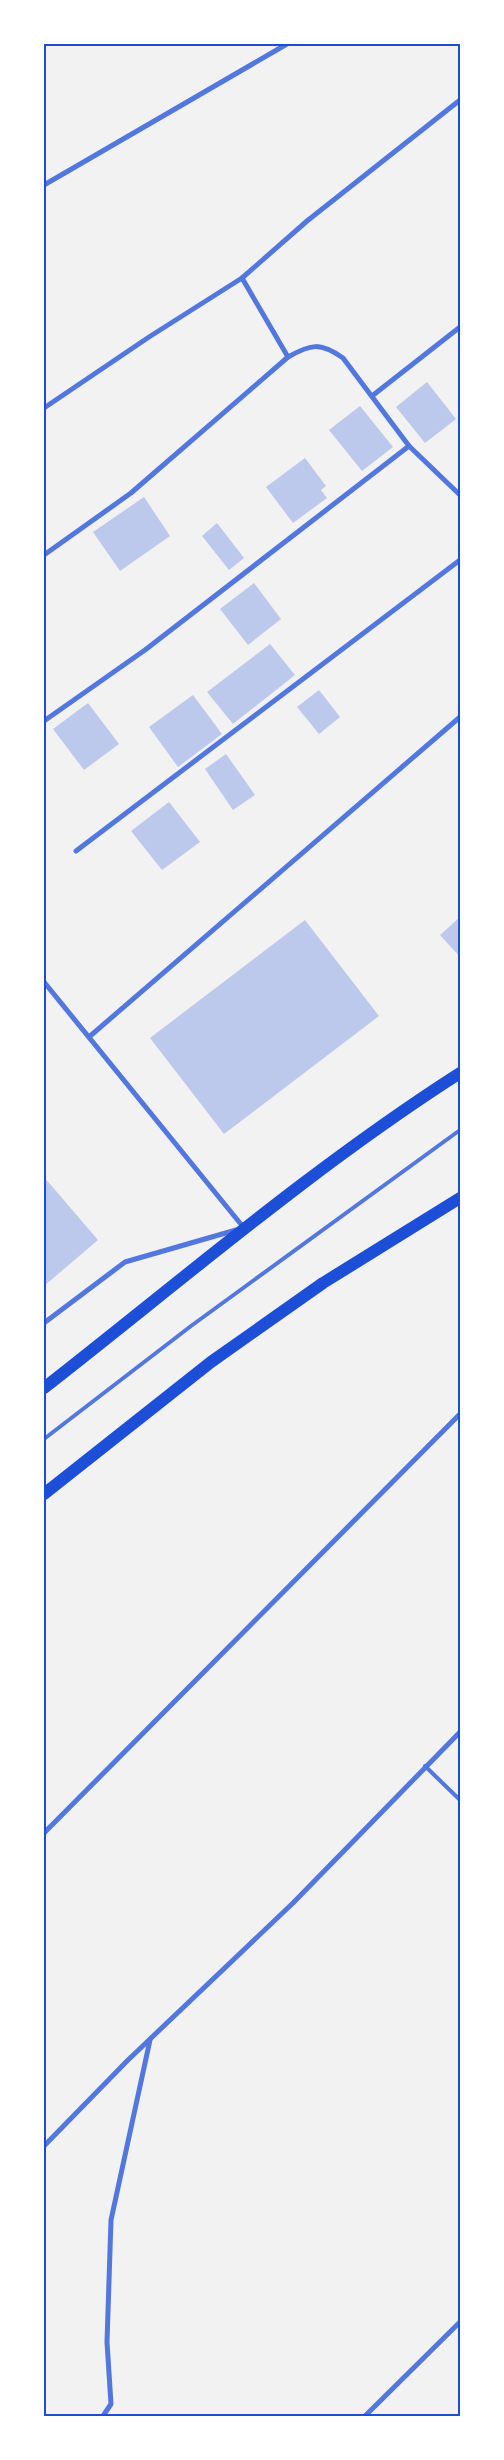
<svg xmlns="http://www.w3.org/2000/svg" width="504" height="2460" viewBox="0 0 504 2460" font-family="Helvetica,sans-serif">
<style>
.building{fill:#bdc9ec}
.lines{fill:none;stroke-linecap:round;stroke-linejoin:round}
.service{stroke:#5277de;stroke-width:4}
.minor{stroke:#5277de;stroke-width:5}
.primary{stroke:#1d4ed8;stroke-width:12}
.neatline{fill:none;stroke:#1d4ed8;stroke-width:2}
</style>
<rect width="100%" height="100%" fill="#f2f2f2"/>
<g class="building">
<path d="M427,382L456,419L425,443L396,407Z"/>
<path d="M360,406L393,447L362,471L329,430Z"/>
<path d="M305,458L326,486L321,490L327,498L293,523L266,487Z"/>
<path d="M144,497L170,536L120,571L93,532Z"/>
<path d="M217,523L244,558L229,570L202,536Z"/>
<path d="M254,583L281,619L248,645L220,609Z"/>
<path d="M270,644L295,675L233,724L207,692Z"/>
<path d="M319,690L340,717L319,734L297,707Z"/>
<path d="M193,695L222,734L178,767L149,727Z"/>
<path d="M88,703L119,744L84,770L53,729Z"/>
<path d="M226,754L255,795L233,810L205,769Z"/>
<path d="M169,802L200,842L162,870L131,831Z"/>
<path d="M460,917V957L440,935Z"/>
<path d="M305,920L379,1016L224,1134L150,1038Z"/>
<path d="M44,1177L98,1240L44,1286Z"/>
</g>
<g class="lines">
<g class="service">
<path d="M44,1439L191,1326L460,1130"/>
<path d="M425,1766L460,1800"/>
</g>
<g class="minor">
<path d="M44,185L287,44"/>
<path d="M242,278L288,357"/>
<path d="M372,396L460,327"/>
<path d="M44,408L149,337L242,278L307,221L460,100"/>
<path d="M44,555L131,493L288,357C311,344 320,342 343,358L409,446L460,495"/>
<path d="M44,721L145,650L409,446"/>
<path d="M76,851L460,560"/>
<path d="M44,982L244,1228"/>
<path d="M89,1037L460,717"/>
<path d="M44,1323L125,1262L236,1230"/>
<path d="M44,1833L460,1414"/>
<path d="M44,2146L128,2060L293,1903L460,1732"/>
<path d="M103,2416L111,2404L107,2342L111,2220L150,2040"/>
<path d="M365,2416L460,2322"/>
</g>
<g class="primary">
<path d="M44,1388C181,1281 313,1167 460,1073"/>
<path d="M44,1494L211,1362L323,1283L460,1198"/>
</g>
</g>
<rect width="504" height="2460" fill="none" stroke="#ffffff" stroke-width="90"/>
<rect x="45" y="45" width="414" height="2370" class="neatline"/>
</svg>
